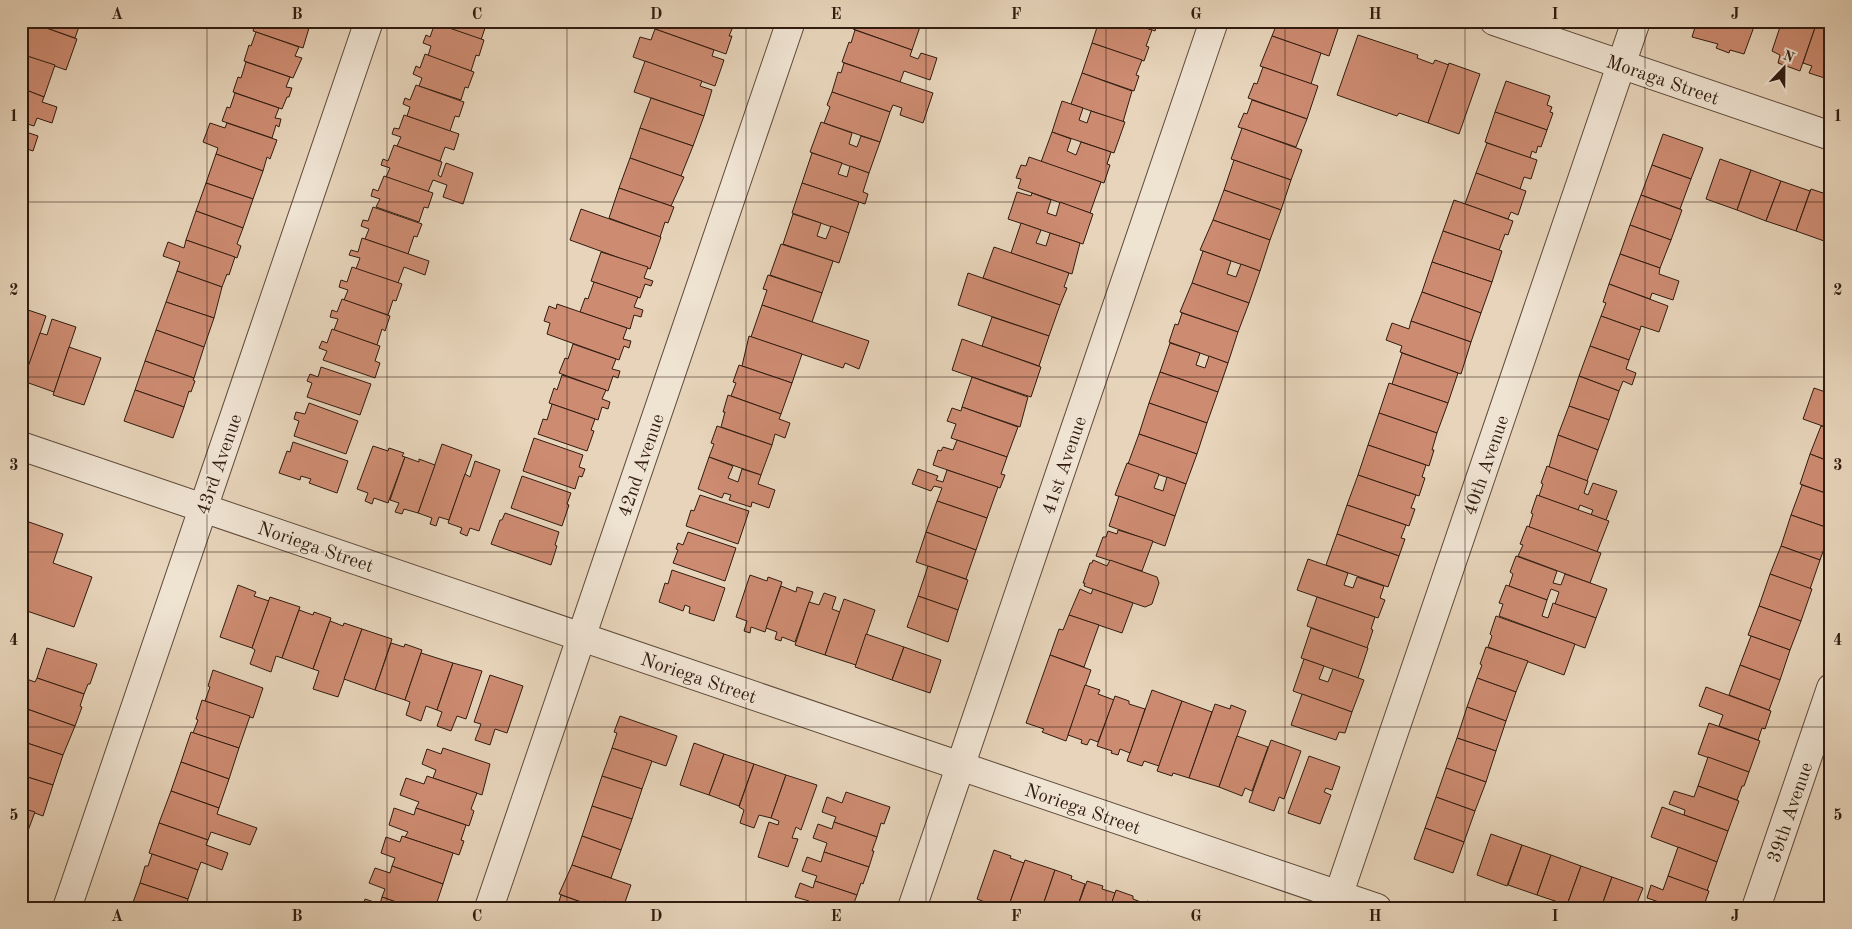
<svg xmlns="http://www.w3.org/2000/svg" width="1852" height="929" viewBox="0 0 1852 929" font-family="'Old Standard TT',serif">
<style>
.building{fill:#cd8b71;stroke:#311c10}
.lines{fill:none;stroke-linecap:round;stroke-linejoin:round}
.minor-casing{stroke:#5e4a3a;stroke-width:30}
.tertiary-casing{stroke:#5e4a3a;stroke-width:30}
.minor{stroke:#efe3d2;stroke-width:28}
.tertiary{stroke:#efe3d2;stroke-width:28}
.grid{fill:none;stroke:#311c10;stroke-width:1;stroke-opacity:0.55}
.labels{text-anchor:middle;stroke-width:4;stroke-linejoin:round;paint-order:stroke}
.street-label{font-size:19px;fill:#311c10;stroke:#efe3d2}
.neatline{fill:none;stroke:#311c10;stroke-width:2}
.grid-label{font-size:16px;text-anchor:middle;font-weight:bold;fill:#311c10}
</style>
<rect width="100%" height="100%" fill="#e7d4ba"/>
<filter id="stains"><feTurbulence type="fractalNoise" baseFrequency=".004" numOctaves="4"/><feColorMatrix values="0 0 0 0 .2 0 0 0 0 .09 0 0 0 0 .02 0 0 0 .5 -.17"/></filter>
<radialGradient id="worn" r=".72"><stop offset=".6" stop-color="#630" stop-opacity="0"/><stop offset="1" stop-color="#630" stop-opacity=".3"/></radialGradient>
<g class="building">
<path d="M21,21H27L77,39L66,70L21,54Z"/>
<path d="M27,21H81L75,38Z"/>
<path d="M256,21H308L306,27L309,28L303,48L253,31Z"/>
<path d="M439,21H492L490,26L486,25L481,40L438,25Z"/>
<path d="M657,21H723L721,25L732,29L729,36H732L726,54L655,29Z"/>
<path d="M856,21H922L912,50L853,29Z"/>
<path d="M1099,21H1126L1152,30L1146,46L1149,47L1144,61L1092,43Z"/>
<path d="M1126,21H1158L1155,31Z"/>
<path d="M1278,21H1327L1339,26L1329,56L1272,36Z"/>
<path d="M1697,21H1746L1755,24L1744,54L1730,50L1729,53L1716,48L1718,44L1692,37Z"/>
<path d="M1782,21L1817,22L1800,71L1778,63L1780,55L1772,51Z"/>
<path d="M1817,22L1831,27V80L1809,73L1812,66L1803,63Z"/>
<path d="M435,23L484,40L479,56L476,55L471,71L428,56L431,46L423,43L426,35L430,37Z"/>
<path d="M655,29L714,50L712,56L724,60L715,86L633,57L640,37L651,40Z"/>
<path d="M855,30L912,50L910,56L918,59L921,53L937,58L930,80L904,71L900,82L842,62L849,42L851,43Z"/>
<path d="M256,32L299,47L295,56L302,58L293,78L244,61L249,45L251,46Z"/>
<path d="M1358,35L1418,55L1417,58L1433,64L1435,60L1449,65L1428,123L1399,113L1397,116L1337,95Z"/>
<path d="M1272,36L1321,53L1311,84L1260,66Z"/>
<path d="M1092,43L1142,60L1136,75L1139,76L1134,91L1082,73Z"/>
<path d="M21,54L55,65L44,97L21,88Z"/>
<path d="M425,54L474,72L468,88L465,87L461,100L419,86L422,78L413,74L416,66L420,68Z"/>
<path d="M645,61L702,81L700,86L712,90L704,116L634,92Z"/>
<path d="M246,62L290,77L286,87L292,88L289,97H287L282,109L233,92L238,77L241,78Z"/>
<path d="M844,63L933,93L923,123L900,115L902,108L893,105L890,112L832,92L838,72L841,73Z"/>
<path d="M1449,63L1480,74L1459,134L1428,123Z"/>
<path d="M1263,67L1318,86L1307,119L1248,98L1254,83L1257,84Z"/>
<path d="M1082,73L1132,91L1123,122L1071,104Z"/>
<path d="M1506,81L1550,96L1547,105L1552,107L1550,112L1553,113L1547,130L1495,112Z"/>
<path d="M416,85L464,102L459,117L455,116L450,131L407,116L410,107L403,104L405,98L410,100Z"/>
<path d="M21,88L44,97L42,102L57,107L52,123L37,118L34,126L21,122Z"/>
<path d="M832,92L890,112L880,142L824,123L830,107L827,105Z"/>
<path d="M235,93L279,108L275,118L281,119L279,127L276,125L272,138L222,121L227,107L230,108Z"/>
<path d="M651,98L704,116L693,146L640,128Z"/>
<path d="M1252,100L1307,119L1296,147L1238,127L1244,113L1247,114Z"/>
<path d="M1062,101L1083,108L1079,120L1087,123L1091,111L1125,122L1114,153L1052,132Z"/>
<path d="M1495,112L1547,130L1541,147L1538,146L1536,153L1532,151L1530,158L1485,142Z"/>
<path d="M404,115L459,134L454,150L445,147L440,161L397,146L401,137L392,134L394,128L399,129Z"/>
<path d="M21,122L25,123L23,131L38,136L33,151L21,147Z"/>
<path d="M821,122L852,133L849,144L857,147L861,136L880,142L869,173L810,152Z"/>
<path d="M210,123L225,128L227,123L277,140L270,159L267,157L263,171L216,154L218,148L203,142Z"/>
<path d="M640,128L693,146L681,176L630,158Z"/>
<path d="M1242,128L1302,150L1291,180L1231,159Z"/>
<path d="M1052,132L1071,139L1067,151L1076,155L1081,142L1111,152L1107,164L1110,165L1104,183L1041,162Z"/>
<path d="M1663,134L1703,148L1691,179L1652,165Z"/>
<path d="M1487,143L1537,160L1531,179L1524,177L1520,189L1476,173Z"/>
<path d="M394,145L442,162L438,175L441,177L446,163L473,173L463,204L443,197L447,185L433,180L428,192L386,177L390,168L381,165L383,159L388,161Z"/>
<path d="M812,153L842,163L838,174L847,177L850,166L869,173L863,192L868,194L865,204L802,183Z"/>
<path d="M216,154L263,171L253,199L206,183Z"/>
<path d="M1029,157L1101,182L1090,213L1018,188L1021,179L1016,178L1021,165L1026,166Z"/>
<path d="M630,158L684,177L671,206L619,188Z"/>
<path d="M1720,159L1751,170L1737,210L1706,199Z"/>
<path d="M1234,160L1291,180L1281,210L1224,190Z"/>
<path d="M21,165L27,167L22,181L21,180Z"/>
<path d="M1652,165L1691,179L1680,209L1641,195Z"/>
<path d="M1751,170L1781,181L1766,221L1737,210Z"/>
<path d="M1476,173L1526,191L1518,215L1511,212L1508,219L1465,204Z"/>
<path d="M384,176L433,193L428,208L424,207L419,222L376,207L380,199L371,196L373,189L378,191Z"/>
<path d="M1781,181L1810,191L1796,231L1766,221Z"/>
<path d="M206,183L253,199L243,228L196,211Z"/>
<path d="M802,183L859,202L849,233L792,213Z"/>
<path d="M619,188L674,207L668,223L665,222L660,237L609,218Z"/>
<path d="M1811,189L1829,195L1828,198L1831,199V231L1827,242L1796,231Z"/>
<path d="M1224,190L1281,210L1270,240L1213,220Z"/>
<path d="M1017,192L1031,196L1032,193L1051,200L1047,213L1056,216L1060,202L1093,214L1083,244L1008,219Z"/>
<path d="M1641,195L1682,210L1671,240L1630,225Z"/>
<path d="M1454,200L1513,221L1508,235L1505,234L1499,250L1443,231Z"/>
<path d="M373,207L422,224L417,237L414,236L408,254L365,239L369,229L361,226L363,220L368,221Z"/>
<path d="M581,209L661,237L650,269L570,240Z"/>
<path d="M196,211L243,228L237,244L241,246L237,258L186,240Z"/>
<path d="M793,214L821,223L817,236L826,239L831,226L849,233L839,263L783,244Z"/>
<path d="M1213,220L1270,240L1260,271L1200,250Z"/>
<path d="M1021,223L1041,230L1036,243L1046,246L1050,233L1080,243L1072,274L1011,253Z"/>
<path d="M1630,225L1671,240L1660,268L1620,254Z"/>
<path d="M1443,231L1502,251L1492,282L1432,262Z"/>
<path d="M362,238L429,261L425,275L404,267L398,283L356,269L360,258L349,255L351,250L358,252Z"/>
<path d="M186,240L235,257L229,275L227,274L222,287L177,271L180,262L163,256L168,242L184,248Z"/>
<path d="M781,244L833,261L822,293L770,275Z"/>
<path d="M994,247L1069,273L1064,287L1067,288L1060,305L983,278Z"/>
<path d="M1203,251L1231,261L1227,274L1236,277L1241,264L1260,271L1249,303L1192,283Z"/>
<path d="M601,252L648,267L644,278L653,281L651,286L645,284L640,298L591,281Z"/>
<path d="M1620,254L1660,268L1659,274L1679,281L1673,300L1652,293L1650,299L1609,284Z"/>
<path d="M1432,262L1492,282L1481,313L1422,292Z"/>
<path d="M352,267L402,284L396,301L393,300L388,315L344,300L348,290L339,287L341,280L347,282Z"/>
<path d="M177,271L222,287L214,318L166,302Z"/>
<path d="M968,273L1060,305L1049,336L958,305Z"/>
<path d="M768,275L822,293L812,322L762,305L767,290L763,289Z"/>
<path d="M594,282L638,297L634,307L643,310L641,317L634,315L630,329L580,312L585,298L588,299Z"/>
<path d="M1192,283L1249,303L1238,332L1180,312Z"/>
<path d="M1609,284L1668,306L1659,332L1641,326L1640,330L1601,316L1606,303L1603,302Z"/>
<path d="M1422,292L1481,313L1471,342L1411,321Z"/>
<path d="M342,299L390,316L385,331L382,329L377,345L334,330L338,319L330,317L332,310L337,312Z"/>
<path d="M166,302L214,318L204,347L156,330Z"/>
<path d="M557,304L627,328L623,339L631,341L629,348L624,346L619,360L547,334L550,323L544,321L549,306L556,309Z"/>
<path d="M762,305L869,341L859,369L845,363L843,368L751,337Z"/>
<path d="M22,308L46,316L22,386L21,385Z"/>
<path d="M1182,313L1238,332L1228,363L1169,342L1175,324L1178,325Z"/>
<path d="M1601,316L1640,330L1629,360L1590,346Z"/>
<path d="M992,317L1049,336L1039,366L982,346Z"/>
<path d="M52,319L76,327L54,392L23,381L40,333L47,335Z"/>
<path d="M1411,321L1471,342L1461,374L1400,352L1402,346L1386,340L1392,323L1409,329Z"/>
<path d="M332,329L380,346L375,361L380,363L375,378L323,360L327,351L319,348L322,341L327,343Z"/>
<path d="M156,330L204,347L194,378L145,361Z"/>
<path d="M749,336L802,354L792,383L742,366Z"/>
<path d="M962,339L1041,367L1031,397L952,370Z"/>
<path d="M1170,343L1200,353L1196,365L1205,368L1209,356L1228,363L1218,392L1160,372Z"/>
<path d="M573,344L616,359L612,369L620,371L618,378L613,376L608,391L559,373L565,358L568,359Z"/>
<path d="M1590,346L1629,360L1626,369L1636,373L1632,385L1623,381L1619,391L1579,376Z"/>
<path d="M69,347L101,358L84,405L53,395Z"/>
<path d="M1402,353L1458,373L1448,403L1392,384Z"/>
<path d="M145,361L194,378L193,380L195,381L191,392L189,391L184,407L135,390Z"/>
<path d="M739,365L792,383L781,414L731,396L736,383L733,382Z"/>
<path d="M321,367L371,384L360,415L307,397L312,383L307,381L310,374L318,377Z"/>
<path d="M1160,372L1218,392L1207,423L1149,403Z"/>
<path d="M562,375L606,390L602,399L610,402L608,409L602,407L598,420L549,403L554,388L557,390Z"/>
<path d="M1579,376L1619,391L1609,420L1569,406Z"/>
<path d="M972,377L1028,397L1020,427L962,407Z"/>
<path d="M1389,383L1448,403L1437,433L1379,413Z"/>
<path d="M1814,388L1831,394V429L1803,419Z"/>
<path d="M135,390L184,407L173,438L124,421Z"/>
<path d="M728,395L781,414L779,419L790,423L785,438L775,434L772,445L721,427L725,412H723Z"/>
<path d="M309,403L358,421L346,454L294,436L299,421L294,419L296,412L305,414Z"/>
<path d="M1149,403L1207,423L1197,454L1139,434Z"/>
<path d="M552,404L595,419L591,430L594,431L587,451L538,434L543,419L547,420Z"/>
<path d="M1569,406L1609,420L1598,450L1558,435Z"/>
<path d="M962,407L1018,427L1007,457L951,438L956,424L947,421L952,408L961,411Z"/>
<path d="M1379,413L1437,433L1432,450H1434L1429,466L1368,445Z"/>
<path d="M717,426L772,445L761,475L709,457L714,444L711,443Z"/>
<path d="M1821,426L1831,429V462L1810,454Z"/>
<path d="M1139,434L1197,454L1186,484L1128,464Z"/>
<path d="M1558,435L1598,450L1587,481L1549,467Z"/>
<path d="M534,438L583,455L579,467L585,469L582,477L579,476L575,489L523,471Z"/>
<path d="M957,440L1007,457L1001,474L1005,475L1000,488L933,465L938,450L941,451L943,447L953,450Z"/>
<path d="M293,442L348,461L337,493L309,483L311,479L301,476L300,480L279,473L287,451L290,452Z"/>
<path d="M442,444L472,455L449,520L439,517L436,526L430,524L432,518L418,513Z"/>
<path d="M1368,445L1426,465L1422,477L1425,478L1419,496L1358,475Z"/>
<path d="M373,446L388,451L389,448L404,453L402,456L405,457L388,503L374,498L372,504L365,501L368,493L357,489Z"/>
<path d="M1810,454L1831,462V495L1800,484Z"/>
<path d="M405,457L419,462V459L435,465L418,513L404,509L402,514L395,512L399,503L390,500Z"/>
<path d="M709,457L733,466L728,478L738,482L742,469L761,475L758,484L775,490L769,508L752,502L751,507L729,500L731,495L724,493L722,498L698,489Z"/>
<path d="M475,461L500,470L479,531L470,528L467,536L460,533L462,528L448,523L465,474L470,477Z"/>
<path d="M1127,463L1159,474L1154,488L1163,491L1167,477L1186,484L1175,516L1115,495Z"/>
<path d="M1547,466L1588,481L1584,493L1588,495L1593,483L1617,491L1606,520L1591,515L1593,510L1580,505L1578,510L1539,496L1543,484L1541,483Z"/>
<path d="M918,469L938,476L936,480L943,482L947,470L998,487L987,518L937,501L942,488L934,486L931,491L912,484Z"/>
<path d="M1358,475L1416,495L1411,508L1415,509L1409,526L1347,505Z"/>
<path d="M522,476L571,493L567,504L569,505L562,526L511,508Z"/>
<path d="M1802,485L1831,495V529L1791,515Z"/>
<path d="M700,495L749,511L738,544L686,526L691,510L694,511Z"/>
<path d="M1537,495L1609,521L1597,552L1529,527L1533,514L1531,513Z"/>
<path d="M1119,496L1175,516L1165,546L1109,526Z"/>
<path d="M937,501L987,518L976,550L926,532Z"/>
<path d="M1347,505L1406,525L1401,538L1405,539L1399,556L1337,534Z"/>
<path d="M505,513L559,532L555,545L557,546L551,565L491,544L500,520H502Z"/>
<path d="M1791,515L1831,529L1820,560L1781,546Z"/>
<path d="M29,522L63,534L53,563L92,577L74,627L24,610L21,618V545Z"/>
<path d="M1527,526L1601,553L1590,583L1518,556L1523,545L1520,544Z"/>
<path d="M1118,530L1153,541L1142,571L1096,556L1103,537H1106L1108,531L1117,534Z"/>
<path d="M688,532L736,548L725,581L673,563L678,550L676,549L678,543L683,545Z"/>
<path d="M926,532L976,550L966,579L916,562Z"/>
<path d="M1337,534L1399,556L1388,587L1326,565Z"/>
<path d="M1781,546L1820,560L1810,589L1770,574Z"/>
<path d="M1516,556L1557,571L1553,583L1561,585L1565,574L1607,589L1596,618L1555,604L1559,592L1551,589L1547,600L1509,586L1513,574L1510,572Z"/>
<path d="M1308,559L1348,573L1344,585L1353,588L1357,577L1384,586L1380,598L1385,600L1378,618L1297,590Z"/>
<path d="M1093,560L1107,566L1110,560L1157,577L1159,583L1152,604L1145,607L1084,586L1085,583H1083L1090,563H1092Z"/>
<path d="M928,566L968,580L958,610L918,596Z"/>
<path d="M672,570L725,588L714,621L689,613L690,607L685,605L683,611L659,602L665,583L668,584Z"/>
<path d="M1770,574L1812,589L1801,621L1759,606Z"/>
<path d="M750,575L767,581L768,577L782,582L765,632L751,627L750,633L744,631L747,621L736,617Z"/>
<path d="M238,585L256,592L254,596L269,601L252,648L220,637Z"/>
<path d="M1506,585L1547,600L1542,616L1548,618L1553,603L1596,618L1585,648L1499,616L1503,604L1499,603Z"/>
<path d="M781,586L796,592L797,587L813,592L795,642L782,637L781,641L775,639L777,632L766,628Z"/>
<path d="M1080,589L1091,594L1093,589L1133,603L1122,633L1069,615Z"/>
<path d="M824,593L836,597L832,609L840,612L825,655L795,645L809,602L819,605Z"/>
<path d="M918,596L958,610L948,642L907,627Z"/>
<path d="M270,597L300,607L282,658L276,656L271,672L250,664L255,650L252,648Z"/>
<path d="M1317,597L1375,617L1371,629L1373,630L1367,648L1307,626Z"/>
<path d="M844,599L875,610L856,665L825,655Z"/>
<path d="M1759,606L1801,621L1790,650L1748,635Z"/>
<path d="M299,610L313,615L314,612L331,618L313,669L282,658Z"/>
<path d="M1069,615L1099,625L1084,667L1050,655L1059,629L1063,630Z"/>
<path d="M1496,616L1575,644L1564,675L1488,647L1492,636L1490,634Z"/>
<path d="M330,621L343,626L344,623L362,629L338,697L313,689L319,671L313,669Z"/>
<path d="M1311,628L1368,648L1358,678L1301,658Z"/>
<path d="M362,629L392,639L375,690L344,679Z"/>
<path d="M866,634L904,647L892,680L855,667Z"/>
<path d="M1751,636L1790,650L1780,680L1740,665Z"/>
<path d="M391,643L404,647L405,644L422,650L405,700L375,690Z"/>
<path d="M904,647L941,660L930,693L892,680Z"/>
<path d="M1486,647L1528,661L1516,692L1477,678L1482,665L1480,664Z"/>
<path d="M47,648L97,664L90,684H88L84,694L37,678Z"/>
<path d="M421,653L453,663L437,710L426,706L421,721L406,715L410,702L405,700Z"/>
<path d="M1050,655L1091,670L1066,741L1042,732L1044,729L1026,723Z"/>
<path d="M1304,659L1324,666L1319,679L1328,682L1333,669L1364,680L1352,712L1293,691Z"/>
<path d="M453,663L482,671L466,719L457,716L451,731L437,726L442,712L437,710Z"/>
<path d="M1740,665L1780,680L1769,710L1729,695Z"/>
<path d="M213,670L263,688L253,718L205,701L210,687L208,686Z"/>
<path d="M490,675L523,686L507,733L495,729L490,745L475,740L481,724L474,722Z"/>
<path d="M21,677L35,682L37,678L84,694L80,706L82,707L75,726L27,709L28,705L21,703Z"/>
<path d="M1477,678L1516,692L1506,721L1467,707Z"/>
<path d="M1085,685L1100,690L1098,694L1114,700L1098,742L1090,739L1087,745L1081,743L1082,740L1068,735Z"/>
<path d="M1706,687L1771,711L1765,729L1762,728L1758,740L1719,726L1723,715L1699,706Z"/>
<path d="M1152,690L1182,701L1159,766L1144,761L1142,766L1127,761Z"/>
<path d="M1302,694L1352,712L1345,733L1339,732L1336,740L1291,725Z"/>
<path d="M1115,696L1129,701V704L1145,709L1130,753L1120,749L1118,755L1111,753L1112,751L1097,746Z"/>
<path d="M202,700L250,716L239,748L193,733L198,720L196,719Z"/>
<path d="M1182,701L1212,712L1189,778L1173,773L1172,776L1157,771Z"/>
<path d="M1215,704L1230,709L1231,705L1246,711L1219,787L1189,778Z"/>
<path d="M1467,707L1506,721L1496,751L1457,738Z"/>
<path d="M27,709L75,726L63,755L21,741V712L25,713Z"/>
<path d="M620,716L677,736L666,766L612,748L617,733L614,732Z"/>
<path d="M1709,723L1760,741L1749,772L1698,754Z"/>
<path d="M191,732L239,748L229,779L181,762Z"/>
<path d="M1237,736L1268,747L1252,791L1245,788L1242,796L1219,787Z"/>
<path d="M1457,738L1496,751L1486,782L1446,768Z"/>
<path d="M1271,740L1301,751L1284,799L1279,797L1274,811L1249,802Z"/>
<path d="M21,741L63,755L53,785L21,775Z"/>
<path d="M694,743L724,754L709,795L680,785Z"/>
<path d="M443,748L490,764L482,795L433,778L436,770L422,764L427,749L441,754Z"/>
<path d="M612,748L652,761L642,789L602,776Z"/>
<path d="M724,754L754,764L739,806L709,795Z"/>
<path d="M1309,756L1340,767L1332,790L1326,788L1324,792L1331,795L1320,824L1288,813Z"/>
<path d="M1708,757L1749,772L1744,786H1742L1737,800L1698,786Z"/>
<path d="M181,762L229,779L219,808L171,791Z"/>
<path d="M754,764L786,775L771,818L759,815L754,828L740,823L744,810L739,807Z"/>
<path d="M1446,768L1486,782L1475,811L1436,797Z"/>
<path d="M21,775L53,785L43,816L21,808Z"/>
<path d="M786,775L817,785L801,830L796,827L792,838L798,839L788,867L758,857L769,822L778,825L779,821L771,818Z"/>
<path d="M427,776L477,793L471,809L474,811L469,826L416,808L419,802L400,795L406,778L424,784Z"/>
<path d="M602,776L642,789L632,819L592,806Z"/>
<path d="M1698,786L1739,801L1728,831L1684,815L1685,810L1669,804L1674,791L1694,797Z"/>
<path d="M171,791L219,808L217,814L257,828L250,845L211,832L208,840L159,823Z"/>
<path d="M846,792L890,807L884,824L881,823L877,837L834,822L836,817L822,812L827,797L842,803Z"/>
<path d="M1436,797L1475,811L1464,842L1425,828Z"/>
<path d="M592,806L632,819L621,850L582,836Z"/>
<path d="M1662,807L1728,831L1717,862L1651,837Z"/>
<path d="M21,808L35,812L23,844H21Z"/>
<path d="M394,808L414,815L416,808L466,825L461,840L464,841L459,855L405,837L408,832L389,825Z"/>
<path d="M834,822L877,837L872,851H874L869,867L824,852L827,843L813,838L818,824L832,829Z"/>
<path d="M159,823L208,840L206,845L228,853L222,870L201,862L198,870L149,853Z"/>
<path d="M1425,828L1464,842L1453,873L1414,859Z"/>
<path d="M1491,834L1522,845L1507,886L1477,875Z"/>
<path d="M402,836L453,853L443,884L392,866L395,858L381,853L386,837L400,842Z"/>
<path d="M582,836L621,850L611,878L572,865Z"/>
<path d="M1522,845L1551,855L1537,895L1508,885Z"/>
<path d="M1678,847L1717,862L1707,891L1668,876Z"/>
<path d="M994,850L1011,856L1010,858L1024,863L1008,908H1001L977,899Z"/>
<path d="M824,852L869,867L863,884L861,883L857,895L815,881L817,876L802,871L807,857L821,862Z"/>
<path d="M152,854L198,870L188,899L140,883L145,866H148Z"/>
<path d="M1551,855L1581,866L1567,905L1537,895Z"/>
<path d="M1025,860L1055,870L1042,908H1008Z"/>
<path d="M572,865L631,885L623,908L604,901L602,908H598L559,894Z"/>
<path d="M392,866L443,884L435,908H413L382,897L385,889L369,883L375,868L390,873Z"/>
<path d="M1581,866L1612,877L1601,908H1573L1567,905Z"/>
<path d="M1055,870L1072,876L1071,879L1085,884L1077,908H1042Z"/>
<path d="M1668,876L1709,891L1703,908H1657L1659,902L1647,898L1651,885L1663,890Z"/>
<path d="M1612,877L1643,888L1635,908H1601Z"/>
<path d="M815,881L857,895L852,908H807L809,901L795,897L800,883L813,888Z"/>
<path d="M1087,881L1103,886L1102,889L1115,893L1110,908H1077Z"/>
<path d="M140,883L188,899L186,908H131Z"/>
<path d="M1116,890L1133,896V899L1146,904L1145,908H1110Z"/>
<path d="M1827,890H1831V908L1822,906Z"/>
<path d="M561,895L598,908H557Z"/>
<path d="M382,897L413,908H362L365,899L380,904Z"/>
<path d="M1147,901L1164,907L1163,908H1145Z"/>
</g>
<g class="lines">
<g class="minor-casing">
<g id="minor">
<path d="M1494,21L1831,136"/>
<path d="M67,908L369,21"/>
<path d="M489,908L791,21"/>
<path d="M912,908L1214,21"/>
<path d="M1334,908L1636,21"/>
<path d="M1756,908L1831,688"/>
</g>
</g>
<g class="tertiary-casing">
<path id="tertiary" d="M21,446L1377,908"/>
</g>
<use href="#minor" class="minor"/>
<use href="#tertiary" class="tertiary"/>
</g>
<path class="grid" d="M207,21V908M387,21V908M567,21V908M746,21V908M926,21V908M1106,21V908M1285,21V908M1465,21V908M1645,21V908M21,202H1831M21,377H1831M21,552H1831M21,727H1831"/>
<g class="labels">
<g class="street-label">
<text transform="translate(1663 79) rotate(19)" y="7">Moraga Street</text>
<text transform="translate(218 464) rotate(-71)" y="7">43rd Avenue</text>
<text transform="translate(640 465) rotate(-71)" y="7">42nd Avenue</text>
<text transform="translate(1063 465) rotate(-71)" y="7">41st Avenue</text>
<text transform="translate(1485 465) rotate(-71)" y="7">40th Avenue</text>
<text transform="translate(316 546) rotate(19)" y="7">Noriega Street</text>
<text transform="translate(699 677) rotate(19)" y="7">Noriega Street</text>
<text transform="translate(1083 808) rotate(19)" y="7">Noriega Street</text>
<text transform="translate(1789 812) rotate(-71)" y="7">39th Avenue</text>
</g>
</g>
<rect width="1852" height="929" fill="none" stroke="#e7d4ba" stroke-width="55"/>
<g transform="translate(1784 68) rotate(22)" stroke="#efe3d2" stroke-width="4" paint-order="stroke">
<path d="M0-4L9 19L0 12L-9 19Z" fill="#311c10"/>
<text y="-8" font-size="14" font-weight="bold" text-anchor="middle" fill="#311c10">N</text>
</g>
<rect x="28" y="28" width="1796" height="874" class="neatline"/>
<g class="grid-label">
<text x="117" y="19">A</text>
<text x="297" y="19">B</text>
<text x="477" y="19">C</text>
<text x="656" y="19">D</text>
<text x="836" y="19">E</text>
<text x="1016" y="19">F</text>
<text x="1196" y="19">G</text>
<text x="1375" y="19">H</text>
<text x="1555" y="19">I</text>
<text x="1735" y="19">J</text>
<text x="14" y="121">1</text>
<text x="1838" y="121">1</text>
<text x="14" y="295">2</text>
<text x="1838" y="295">2</text>
<text x="14" y="470">3</text>
<text x="1838" y="470">3</text>
<text x="14" y="645">4</text>
<text x="1838" y="645">4</text>
<text x="14" y="820">5</text>
<text x="1838" y="820">5</text>
<text x="117" y="921">A</text>
<text x="297" y="921">B</text>
<text x="477" y="921">C</text>
<text x="656" y="921">D</text>
<text x="836" y="921">E</text>
<text x="1016" y="921">F</text>
<text x="1196" y="921">G</text>
<text x="1375" y="921">H</text>
<text x="1555" y="921">I</text>
<text x="1735" y="921">J</text>
</g>
<rect width="100%" height="100%" filter="url(#stains)"/>
<rect width="100%" height="100%" fill="url(#worn)"/>
</svg>
